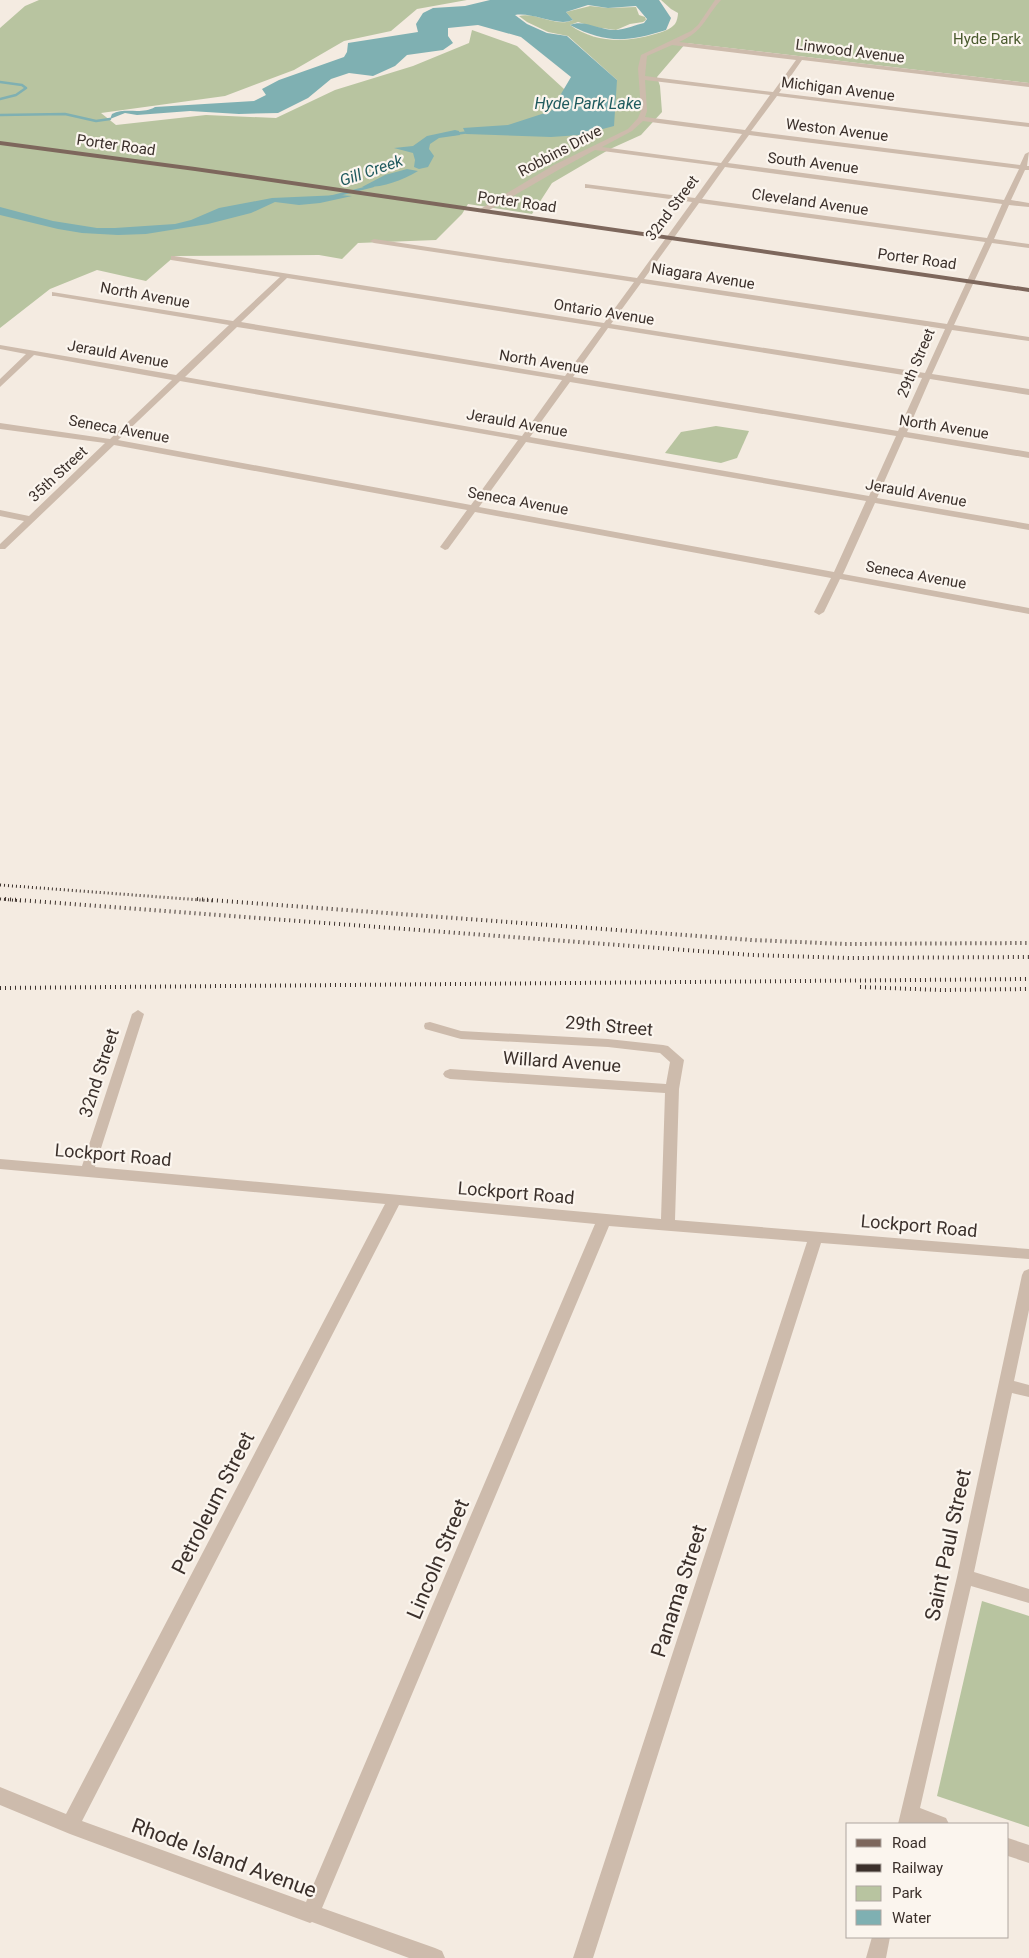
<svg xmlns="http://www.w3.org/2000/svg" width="1029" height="1958" viewBox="0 0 1029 1958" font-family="Roboto,sans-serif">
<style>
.green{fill:#b8c4a0}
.water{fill:#7fb0b2}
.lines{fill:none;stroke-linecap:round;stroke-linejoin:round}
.stream{stroke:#7fb0b2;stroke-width:2.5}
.minor{fill:#cdbbac;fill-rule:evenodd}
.major{fill:#7d675c;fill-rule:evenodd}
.rail-far1{stroke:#3b302b;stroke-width:3;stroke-dasharray:1 3;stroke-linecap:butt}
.rail{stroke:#3b302b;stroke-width:4;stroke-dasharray:1 4;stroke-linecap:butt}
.labels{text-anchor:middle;stroke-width:4.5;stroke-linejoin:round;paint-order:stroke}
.far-park-label{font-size:15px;fill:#4a5a2e;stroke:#fbf5ee}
.far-street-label{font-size:15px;fill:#3b302b;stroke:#fbf5ee}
.far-water-label{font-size:16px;font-style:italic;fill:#1f5a5e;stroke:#fbf5ee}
.street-label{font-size:18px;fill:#3b302b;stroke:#fbf5ee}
.near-street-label{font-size:21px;fill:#3b302b;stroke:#fbf5ee}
</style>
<rect width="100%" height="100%" fill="#f4ebe1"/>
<g class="green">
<path d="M39,0H467L417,9L391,31L344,41L294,70L225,96L101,113L116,125L206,115L276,118L335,90L413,66L469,43L472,30L517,46L575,99L617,80L568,36L548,32L527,22L519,16C537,12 556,28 573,20L566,12L590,6L608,8L636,7L639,15L645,17L646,20L643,22L630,24L616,30L594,27L578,22L570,25C595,43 626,43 655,34C662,32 670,30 675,24C677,21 678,16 678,13L671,9L661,0H1029V83L686,43L657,77L660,86L662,112L641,135L610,149L552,183L532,214L468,204L462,214L436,240L358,243L342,259L319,255L175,256L146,281L97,270L50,289L0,328V28L25,6Z"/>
<path d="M716,426L749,431L737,458L721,463L665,453L681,432Z"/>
<path d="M982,1601L1029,1616V1827L937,1796Z"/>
</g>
<g class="water">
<path d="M490,0H659L671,18L666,30C628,42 606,44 570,25C585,19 600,31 617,30C626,29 635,25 644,23L647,19L636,6L608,8L588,5L566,12L573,20C557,27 534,12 515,15L527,24L547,33L567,36L617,80L614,126L580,135L551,137L466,134L463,128L508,125L551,111L571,77L521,37L478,25L448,28V36L453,43L443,50L407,55L395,66L373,76L349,73L331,79L308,98L278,113L239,114L190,111L137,115L125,113L110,119L112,114C125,107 142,115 155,107L254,101L266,95L262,89L279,80L344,57L347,52L348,43L418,32L416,24L423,13L433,8L465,6Z"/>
<path d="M455,130L459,131L460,135L439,138L430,144L429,149L434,156L428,167L419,169L414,167L415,160L413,153L394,148L413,146L427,136Z"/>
<path d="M407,169L418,171C401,181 382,188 362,187L385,175Z"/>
<path d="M340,195L352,196L320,203L299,205L275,202L251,213L208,224L146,234L118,235L82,233L58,229L0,215V207L53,221L97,228H115L175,224L191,220L219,208L272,198Z"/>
</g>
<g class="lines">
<g class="stream">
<path d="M0,82L22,85L26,88L16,95L0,99"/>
<path d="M0,115L65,114L96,121L110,119"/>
<path d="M438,136L470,132"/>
<path d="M330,197L373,186"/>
</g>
<g class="minor">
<path d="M715,0H721C704,19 704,31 679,42L1029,83V87L802,60L779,93L1029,123V127L777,96L751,131L1020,165L1025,154L1029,152L1027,166H1029V170H1025L1011,200L1029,203V207L1009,205L994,239L1029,244V248L992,243L954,325L1029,337V341L952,330L932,374L1029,389V395L930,379L907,432L1029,452V458L904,437L877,498L1029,524V530L875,503L843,574L1029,608V614L840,579L824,612L819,615L814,612L831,578L475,512L448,549L445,550L440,547L467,510L114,445L5,549H0V544L24,521L0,516V510L29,516L105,443L0,429V423L110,439L172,380L34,355L0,387V379L26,354L0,349V345L176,375L229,325L55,296H52V292L233,321L280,277L171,260V256H174L604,323L634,282L374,243L370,241L374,239L637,278L692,202L588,188H585V184L695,198L718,166L595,150L560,169L484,213L477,211L554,165L628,129L638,118L641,111L638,68L641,55L691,31L698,25ZM672,45L796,60L773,92L645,76L647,56ZM645,80L770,95L745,130L645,117L647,111ZM643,121L742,134L721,163L602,147L632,131ZM749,135L1019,169L1004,200L728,163ZM725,167L1002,204L987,238L702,199ZM699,203L985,242L947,324L644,279ZM287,278L601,327L565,376L241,322ZM641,283L945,329L925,373L611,324ZM237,327L562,380L522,436L185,377ZM608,328L922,378L898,431L573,377ZM180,381L518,440L471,505L118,440ZM570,382L896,436L869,496L530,437ZM526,442L866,501L834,572L479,507Z"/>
<path d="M138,1010L144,1014L95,1167L661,1219L665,1093L450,1079L445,1077L443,1074L445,1071L450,1069L666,1084L670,1062L660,1053L608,1047L461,1039L425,1029L424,1026L425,1023L430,1022L461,1031L608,1039L663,1045L668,1046L684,1060L679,1089L675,1220L1029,1249V1259L821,1243L593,1958H573L807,1242L609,1226L322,1908L435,1948L442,1951L445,1958H409L312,1922L310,1923L70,1834L0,1805V1787L66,1814L385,1204L0,1169V1159L82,1166L132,1014ZM399,1205L595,1224L306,1902L82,1821Z"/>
<path d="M1029,1269V1310L1014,1381L1029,1385V1397L1012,1393L974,1572L1029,1589V1603L971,1586L920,1808L946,1818L949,1824H898L957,1577L1022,1275L1024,1271Z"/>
<path d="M1008,1838L1029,1845V1863L1008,1856Z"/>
<path d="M872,1937H890L886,1958H866Z"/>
</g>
<path class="major" d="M0,141L195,167L1029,288V292L195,171L0,145Z"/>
<g class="rail-far1">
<path d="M0,885L214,901"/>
<path d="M0,899L22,901"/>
</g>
<g class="rail">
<path d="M5,899L752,955L849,958L1029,957"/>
<path d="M197,899L752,940L845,944L1029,943"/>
<path d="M860,987L940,990L1029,989"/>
<path d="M0,988L1029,979"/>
</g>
</g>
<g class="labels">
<g class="far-park-label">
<text x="987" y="44">Hyde Park</text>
</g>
<g class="far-street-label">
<text transform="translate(850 51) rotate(7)" y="5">Linwood Avenue</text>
<text transform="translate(838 89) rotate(7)" y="5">Michigan Avenue</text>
<text transform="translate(837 130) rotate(7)" y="5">Weston Avenue</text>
<text transform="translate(116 145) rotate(8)" y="5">Porter Road</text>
<text transform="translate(560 151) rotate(-28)" y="5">Robbins Drive</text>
<text transform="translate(813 163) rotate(7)" y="5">South Avenue</text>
<text transform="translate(517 202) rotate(8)" y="5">Porter Road</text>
<text transform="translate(810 202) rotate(8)" y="5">Cleveland Avenue</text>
<text transform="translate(672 208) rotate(-53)" y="5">32nd Street</text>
<text transform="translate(917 259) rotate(8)" y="5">Porter Road</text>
<text transform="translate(703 276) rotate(9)" y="5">Niagara Avenue</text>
<text transform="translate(145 295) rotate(10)" y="5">North Avenue</text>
<text transform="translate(604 312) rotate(9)" y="5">Ontario Avenue</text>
<text transform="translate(118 354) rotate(10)" y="5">Jerauld Avenue</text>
<text transform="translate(544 362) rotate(9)" y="5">North Avenue</text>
<text transform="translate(916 363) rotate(-67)" y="5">29th Street</text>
<text transform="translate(517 423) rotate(10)" y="5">Jerauld Avenue</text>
<text transform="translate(944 427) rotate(9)" y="5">North Avenue</text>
<text transform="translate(119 429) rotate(10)" y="5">Seneca Avenue</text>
<text transform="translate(58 474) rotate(-43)" y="5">35th Street</text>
<text transform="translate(916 493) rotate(10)" y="5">Jerauld Avenue</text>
<text transform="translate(518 501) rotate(10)" y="5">Seneca Avenue</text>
<text transform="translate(916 575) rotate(10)" y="5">Seneca Avenue</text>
</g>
<g class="far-water-label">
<text x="588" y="109">Hyde Park Lake</text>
<text transform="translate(371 170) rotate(-19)" y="6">Gill Creek</text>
</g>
<g class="street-label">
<text transform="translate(609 1026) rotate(5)" y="6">29th Street</text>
<text transform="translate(562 1062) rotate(4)" y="6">Willard Avenue</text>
<text transform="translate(99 1073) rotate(-72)" y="6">32nd Street</text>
<text transform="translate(113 1155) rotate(5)" y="6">Lockport Road</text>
<text transform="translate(516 1193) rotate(5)" y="6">Lockport Road</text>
<text transform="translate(919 1226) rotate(5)" y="6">Lockport Road</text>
</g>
<g class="near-street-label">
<text transform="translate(213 1503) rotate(-63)" y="7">Petroleum Street</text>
<text transform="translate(948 1545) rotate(-78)" y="7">Saint Paul Street</text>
<text transform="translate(438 1559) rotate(-67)" y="7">Lincoln Street</text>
<text transform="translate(679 1591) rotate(-72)" y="7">Panama Street</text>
<text transform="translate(224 1858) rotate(20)" y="7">Rhode Island Avenue</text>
</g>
</g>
<rect x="846" y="1823" width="162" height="115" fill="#fbf5ee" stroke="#aea6a0"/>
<rect x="856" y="1839" width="25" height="8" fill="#7d675c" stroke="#aea6a0"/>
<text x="892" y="1848" font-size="15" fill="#3b302b">Road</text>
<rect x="856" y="1864" width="25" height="8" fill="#3b302b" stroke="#aea6a0"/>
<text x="892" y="1873" font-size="15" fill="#3b302b">Railway</text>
<rect x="856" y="1886" width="25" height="15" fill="#b8c4a0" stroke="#aea6a0"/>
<text x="892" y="1898" font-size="15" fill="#3b302b">Park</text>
<rect x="856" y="1910" width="25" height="15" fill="#7fb0b2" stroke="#aea6a0"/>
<text x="892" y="1923" font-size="15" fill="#3b302b">Water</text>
</svg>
